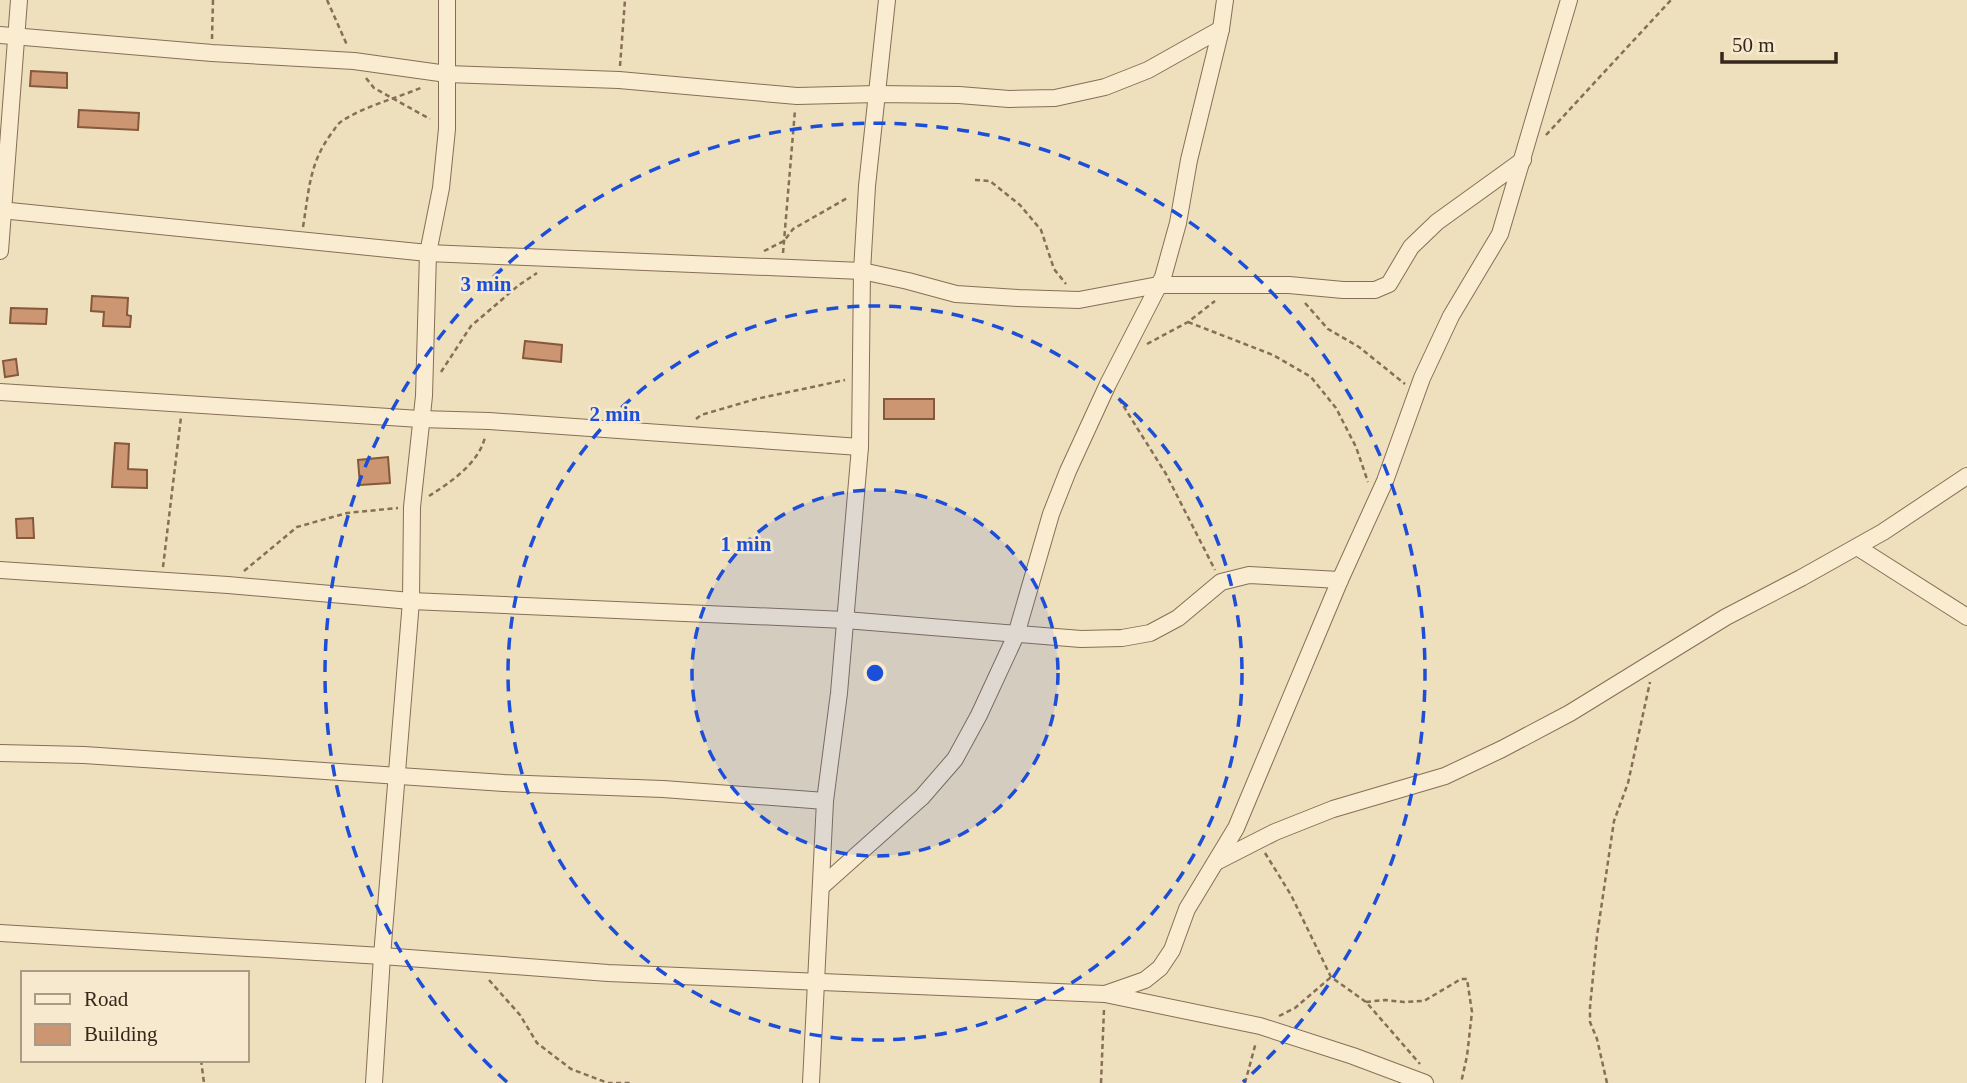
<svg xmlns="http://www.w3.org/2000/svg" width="1967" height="1083" viewBox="0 0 1967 1083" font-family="'Times New Roman',serif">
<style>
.building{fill:#cd9672;stroke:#86583c;stroke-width:2}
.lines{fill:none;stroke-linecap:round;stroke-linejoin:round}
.minor-casing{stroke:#866f56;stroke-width:18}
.path{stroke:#866f56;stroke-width:2.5;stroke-dasharray:5 3.5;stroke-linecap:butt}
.minor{stroke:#f9ecd0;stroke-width:16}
.ring{fill:none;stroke:#1d4ed8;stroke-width:3.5;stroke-dasharray:12 9}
.centre{fill:#1d4ed8;stroke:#f6e9cd;stroke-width:3.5}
.ring-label{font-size:21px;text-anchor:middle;font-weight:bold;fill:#1d4ed8;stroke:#f6e9cd;stroke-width:5;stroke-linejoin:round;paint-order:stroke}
</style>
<rect width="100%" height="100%" fill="#eedfbd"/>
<g class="building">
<path d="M31,71L67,73V88L30,86Z"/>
<path d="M79,110L139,113L138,130L78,127Z"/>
<path d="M92,296L128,298L127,315L131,316L130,327L103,326L104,312L91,311Z"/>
<path d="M11,308L47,309L46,324L10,323Z"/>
<path d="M525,341L562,345L561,362L523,358Z"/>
<path d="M16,359L18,375L5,377L3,361Z"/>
<rect x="884" y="399" width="50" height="20"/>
<path d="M115,443L129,444L128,469L147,470V488L112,487Z"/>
<path d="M388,457L390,483L360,485L358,460Z"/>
<path d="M33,518L34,538H17L16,519Z"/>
</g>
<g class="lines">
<g class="minor-casing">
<g id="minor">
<path d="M0,35L212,53L354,61L447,74L619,80L797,96L877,94L959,95L1009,99L1055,98L1105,87L1148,70L1221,29"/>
<path d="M0,210L428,253L862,271L908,281L956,294L1018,298L1079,300L1158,285H1289L1343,290H1375L1389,284L1411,247L1437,222L1523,160"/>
<path d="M0,251L19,0"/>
<path d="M0,392L420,419L489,421L860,447"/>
<path d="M1857,547L1967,617"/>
<path d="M0,570L228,585L411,601L845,620L1081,639L1122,638L1150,633L1178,618L1221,582L1249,575L1340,580"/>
<path d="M0,753L84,755L504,783L663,789L825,801"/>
<path d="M1216,862L1275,832L1333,809L1445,776L1502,749L1570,713L1726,617L1801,578L1883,532L1967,476"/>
<path d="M821,887L922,797L955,759L979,715L1016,635L1051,514L1068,471L1108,384L1163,277L1178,223L1189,160L1221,29L1225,0"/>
<path d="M0,933L382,956L608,973L1105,994L1260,1026L1353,1056L1425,1083"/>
<path d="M1105,994L1145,980L1160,968L1172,950L1187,909L1236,828L1340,580L1385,481L1422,378L1451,316L1500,234L1569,0"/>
<path d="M374,1083L382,956L411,601L412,507L424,396L428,253L441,188L447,129V0"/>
<path d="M811,1083L825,801L839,693L860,447L862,271L867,186L887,0"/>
</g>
</g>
<g class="path">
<path d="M327,0L347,45"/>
<path d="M212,39L213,0"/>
<path d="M620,66L625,0"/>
<path d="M366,78L374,88L430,119"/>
<path d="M1546,135L1671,0"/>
<path d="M975,180L990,181L1020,205L1041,230L1054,269L1066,284"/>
<path d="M303,227C309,191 309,164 331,134C335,129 337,124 342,121C365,106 397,98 423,87"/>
<path d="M764,251L784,241L793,229L849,197"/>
<path d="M783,253L795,110"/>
<path d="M1305,303L1328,329L1359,347L1405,384"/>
<path d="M1188,322L1273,355L1311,377L1336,408L1356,447L1368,482"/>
<path d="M1147,344L1188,322L1215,301"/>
<path d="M441,372L471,326L519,285L537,273"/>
<path d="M1119,399L1166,474L1215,570"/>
<path d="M696,419L701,415L756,399L845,380"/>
<path d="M429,496C451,482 479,463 485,437"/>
<path d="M163,567L181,417"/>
<path d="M244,571L297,527L347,513L398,508"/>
<path d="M1265,853L1291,895L1331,977L1366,1002L1420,1064"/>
<path d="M489,980L520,1015L537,1043L571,1069L608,1083H632"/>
<path d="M1366,1002L1385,1000L1404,1002L1424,1001L1461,979H1467L1472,1012L1467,1056L1461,1083"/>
<path d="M1279,1016L1295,1008L1331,977"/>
<path d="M201,1060L204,1083"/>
<path d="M1101,1083L1104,1009"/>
<path d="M1245,1083L1256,1042"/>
<path d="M1607,1083L1597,1039L1590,1022V1007L1597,936L1614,821L1628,783L1650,682"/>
</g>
<use href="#minor" class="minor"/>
</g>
<circle cx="875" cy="673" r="183" fill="#1d4ed8" fill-opacity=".12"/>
<g class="ring">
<circle cx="875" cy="673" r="183"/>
<circle cx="875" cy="673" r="367"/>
<path d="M507 1082A550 550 0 1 1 1243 1082"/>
</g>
<circle cx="875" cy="673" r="10" class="centre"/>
<g class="ring-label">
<text x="486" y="291">3 min</text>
<text x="615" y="421">2 min</text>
<text x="746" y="551">1 min</text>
</g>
<rect x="21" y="971" width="228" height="91" fill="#f6e9cd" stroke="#a99b86" stroke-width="2"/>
<rect x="35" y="994" width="35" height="10" fill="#f9ecd0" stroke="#a99b86" stroke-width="2"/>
<text x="84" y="1006" font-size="21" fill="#35271b">Road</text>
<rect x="35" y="1024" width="35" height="21" fill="#cd9672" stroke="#a99b86" stroke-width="2"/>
<text x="84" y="1041" font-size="21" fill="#35271b">Building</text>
<path d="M1722 52v10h114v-10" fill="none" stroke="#35271b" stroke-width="3.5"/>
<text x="1732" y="52" font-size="21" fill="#35271b" stroke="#f6e9cd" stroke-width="5" paint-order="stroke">50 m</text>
</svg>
